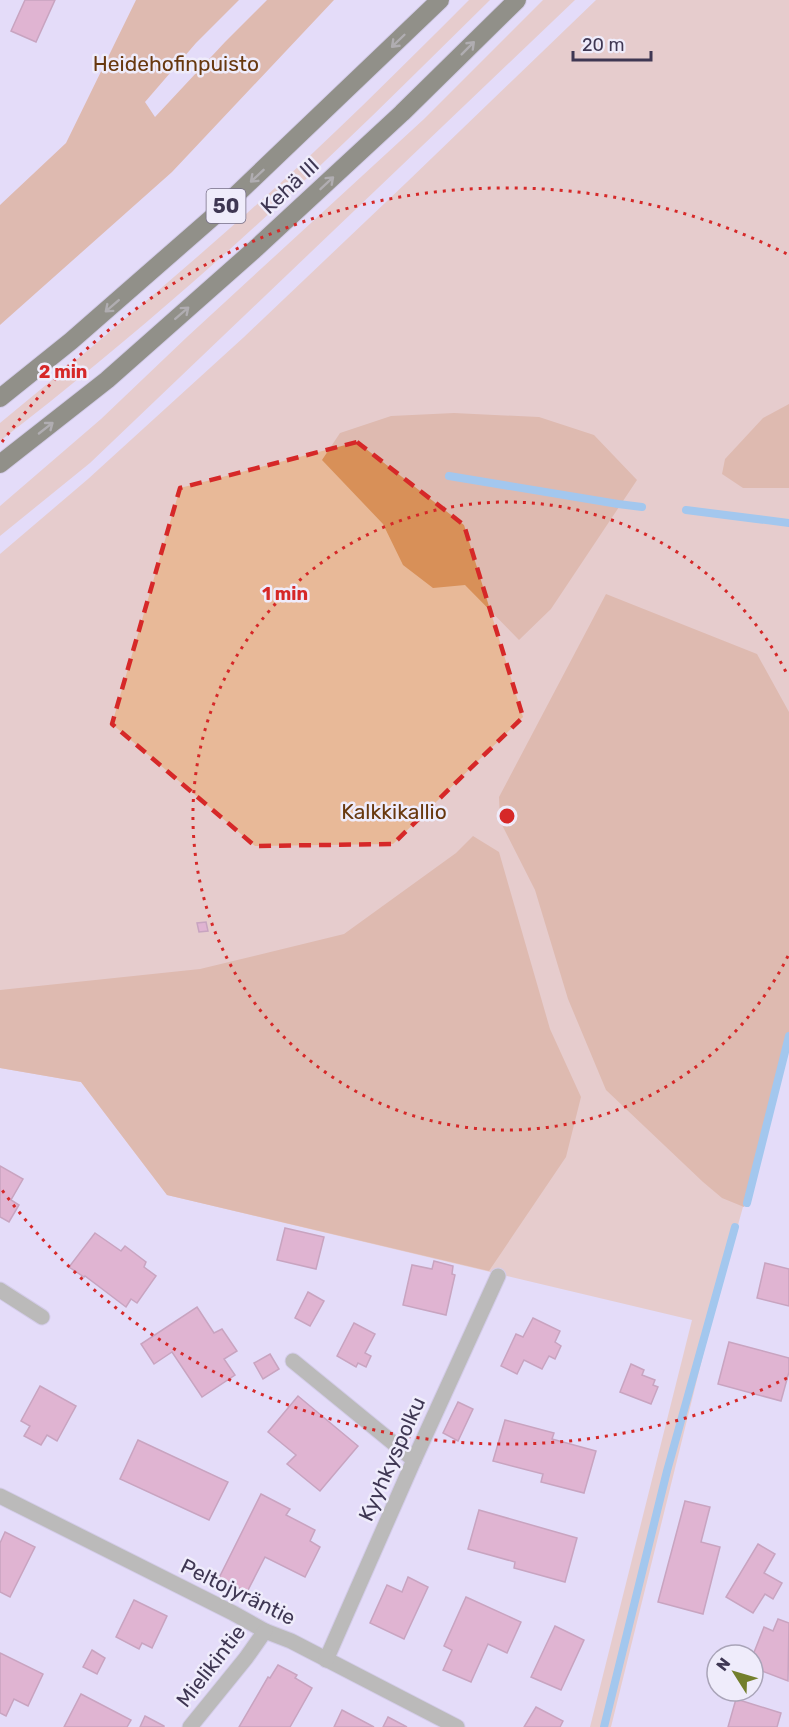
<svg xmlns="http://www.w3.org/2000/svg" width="789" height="1727" viewBox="0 0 789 1727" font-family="Rubik,sans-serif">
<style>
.green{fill:#e8b998}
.forest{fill:#d89058}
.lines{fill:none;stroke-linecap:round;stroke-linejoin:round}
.stream{stroke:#54ade0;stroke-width:8}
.building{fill:#db83a3;stroke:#a75f7a;stroke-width:1.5}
.minor-casing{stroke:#c0b8d4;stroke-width:17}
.highway-casing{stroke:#c0b8d4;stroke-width:20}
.minor{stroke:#89906d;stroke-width:15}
.highway{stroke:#2d3302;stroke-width:18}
.oneway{stroke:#717459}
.marked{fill:none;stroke:#d62828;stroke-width:4.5;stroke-dasharray:12 8;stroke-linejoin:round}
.ring{fill:none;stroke:#d62828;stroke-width:3;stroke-dasharray:3 6}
.labels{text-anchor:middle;stroke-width:5;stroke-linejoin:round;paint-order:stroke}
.shield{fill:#efecfb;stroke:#746d85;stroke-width:1.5}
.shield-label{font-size:20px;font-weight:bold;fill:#3f3753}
.park-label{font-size:21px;fill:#68380e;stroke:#efecfb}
.street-label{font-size:21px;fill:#3f3753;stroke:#efecfb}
.centre{fill:#d62828;stroke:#efecfb;stroke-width:3}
.ring-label{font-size:18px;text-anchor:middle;font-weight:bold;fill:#d62828;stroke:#efecfb;stroke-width:5;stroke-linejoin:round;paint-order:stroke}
</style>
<rect width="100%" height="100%" fill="#e4dcf9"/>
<g class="green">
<path d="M469,0H490C393,96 296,192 193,282C130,337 66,390 0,441V423C83,355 165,286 246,214C323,146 396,73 469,0Z"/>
<path d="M543,0H575L90,463L0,536V506L101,419L187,337L424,119Z"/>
<path d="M596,0H789V1040L711,1323L611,1727H590L692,1320L167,1195L81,1082L0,1068V554L88,479L244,337L407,182Z"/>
</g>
<g class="forest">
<path d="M136,0H239L196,43L145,102L155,117L225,42L267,0H334L172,172L0,325V205L66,143Z"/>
<path d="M789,404V488H743L722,474L725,459L763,418Z"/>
<path d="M454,413L539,417L594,435L637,480L551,609L519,640L465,585L433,588L403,565L383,524L322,460L340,433L391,416Z"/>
<path d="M606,594L757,654L789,712V1040L744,1207L722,1198L703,1182L606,1090L568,999L535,890L500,821L499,797Z"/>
<path d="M473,836L499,852L550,1029L581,1097L566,1157L489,1271L167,1195L81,1082L0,1068V990L200,969L344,934L456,853Z"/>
</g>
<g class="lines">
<g class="stream">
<path d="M449,476L618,504L642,507"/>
<path d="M686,510L789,523"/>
<path d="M747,1203L789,1036"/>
<path d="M604,1727L667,1471L735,1227"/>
</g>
</g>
<g class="building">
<path d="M25,0H55L36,42L11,31Z"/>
<path d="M206,922L208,931L199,932L197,923Z"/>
<path d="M0,1166L23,1179L11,1200L19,1205L9,1222L0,1217Z"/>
<path d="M285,1228L324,1237L316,1269L277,1260Z"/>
<path d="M95,1233L121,1251L125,1246L146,1262L144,1267L156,1276L137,1303L131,1299L126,1307L85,1276L84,1277L69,1267Z"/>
<path d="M434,1261L453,1266L452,1274L455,1275L446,1315L403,1305L412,1265L432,1269Z"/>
<path d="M765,1263L789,1269V1306L757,1298Z"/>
<path d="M308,1292L324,1301L310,1326L295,1318Z"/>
<path d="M197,1307L214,1333L222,1329L237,1351L224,1359L235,1375L202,1397L172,1352L154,1364L141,1344Z"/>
<path d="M533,1318L560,1331L555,1342L561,1346L555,1359L549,1356L542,1369L524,1360L517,1374L501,1366L516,1334L523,1337Z"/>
<path d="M354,1323L375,1334L365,1353L371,1356L366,1367L358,1363L356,1367L337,1356Z"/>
<path d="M729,1342L789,1358V1372L781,1401L718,1384Z"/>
<path d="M270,1354L279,1369L263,1379L254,1363Z"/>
<path d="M631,1364L644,1370L642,1375L655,1380L653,1385L658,1387L651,1404L620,1392Z"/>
<path d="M40,1386L76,1406L57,1441L47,1435L41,1445L24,1436L30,1426L21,1421Z"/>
<path d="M298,1396L358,1446L320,1491L287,1464L296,1455L268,1432Z"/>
<path d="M458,1402L473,1409L458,1441L443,1433Z"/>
<path d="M505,1420L554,1433L552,1439L596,1451L584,1493L541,1482L543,1474L493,1461Z"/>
<path d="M138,1440L228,1482L209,1520L120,1479Z"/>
<path d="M261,1494L290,1509L286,1515L315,1530L310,1541L320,1547L305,1577L265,1557L247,1592L219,1578Z"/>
<path d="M685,1501L710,1507L701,1542L720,1547L703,1614L658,1602Z"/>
<path d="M479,1510L577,1538L565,1582L514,1568L515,1562L468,1549Z"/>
<path d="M5,1532L35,1547L10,1597L0,1592V1543Z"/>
<path d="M758,1544L775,1554L764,1573L782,1583L773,1599L765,1594L753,1613L726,1597Z"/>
<path d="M408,1577L428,1587L404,1639L370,1623L387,1585L402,1592Z"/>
<path d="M466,1597L521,1622L507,1653L488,1644L471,1682L443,1670L452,1650L444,1646Z"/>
<path d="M134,1600L167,1616L152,1648L142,1643L139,1649L116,1637Z"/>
<path d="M778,1619L789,1623L788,1681L757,1669L758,1664L753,1662V1655L764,1627L773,1631Z"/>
<path d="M555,1626L584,1640L561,1690L531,1677Z"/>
<path d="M92,1650L105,1658L97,1674L83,1667Z"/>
<path d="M0,1653L43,1674L28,1706L14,1699L6,1716L0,1713Z"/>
<path d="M278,1665L297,1675L295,1678L312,1688L290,1727H239L268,1677L270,1678Z"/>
<path d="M81,1694L131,1720L127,1727H64Z"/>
<path d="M736,1699L781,1713L777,1727H728Z"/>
<path d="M536,1707L563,1721L560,1727H524Z"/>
<path d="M342,1710L374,1727H334Z"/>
<path d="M145,1716L164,1726V1727H140Z"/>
<path d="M388,1717L407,1727H383Z"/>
</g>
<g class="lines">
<g class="minor-casing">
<g id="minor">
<path d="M0,1290L42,1317"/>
<path d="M293,1361L414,1460"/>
<path d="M0,1496L233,1613L265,1631L291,1641L457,1727"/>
<path d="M326,1660L414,1460L498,1276"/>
<path d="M190,1727L246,1658L265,1631"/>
</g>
</g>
<g class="highway-casing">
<g id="highway">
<path d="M0,398L71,341L214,216L440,0"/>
<path d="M0,464L107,380L254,250L402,113L517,0"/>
</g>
</g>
<use href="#minor" class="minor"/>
<use href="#highway" class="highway"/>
</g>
<defs><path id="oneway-shaft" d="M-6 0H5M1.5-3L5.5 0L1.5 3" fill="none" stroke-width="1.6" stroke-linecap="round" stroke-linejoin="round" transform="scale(1.5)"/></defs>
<g class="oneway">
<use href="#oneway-shaft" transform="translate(398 41) rotate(136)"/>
<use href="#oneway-shaft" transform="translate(468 48) rotate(-45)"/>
<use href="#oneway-shaft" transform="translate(257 176) rotate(137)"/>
<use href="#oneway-shaft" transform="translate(327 183) rotate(-43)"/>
<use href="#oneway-shaft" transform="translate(112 306) rotate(139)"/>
<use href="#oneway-shaft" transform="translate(182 313) rotate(-41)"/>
<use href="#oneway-shaft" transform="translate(46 428) rotate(-38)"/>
</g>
<path d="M0 0H789V1727H0ZM357,442L464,525L523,717L393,844L255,846L112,724L180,488Z" fill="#e4dcf9" fill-opacity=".55" fill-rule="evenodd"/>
<path class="marked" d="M357,442L464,525L523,717L393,844L255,846L112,724L180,488Z"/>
<g class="ring">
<path d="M788 956A314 314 0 1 1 788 676"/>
<path d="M787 1378A628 628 0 0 1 2 1190M2 442A628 628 0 0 1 787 254"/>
</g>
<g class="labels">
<rect class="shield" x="206.5" y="189" width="39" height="34" rx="4.5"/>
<g class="shield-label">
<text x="226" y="213">50</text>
</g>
<g class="park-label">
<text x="176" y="71">Heidehofinpuisto</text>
<text x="394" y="819">Kalkkikallio</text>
</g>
<g class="street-label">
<text transform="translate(290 186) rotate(-43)" y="7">Kehä III</text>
<text transform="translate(392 1459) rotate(-66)" y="7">Kyyhkyspolku</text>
<text transform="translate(238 1592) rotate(26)" y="7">Peltojyräntie</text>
<text transform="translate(211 1666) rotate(-52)" y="7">Mielikintie</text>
</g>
</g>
<circle cx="507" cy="816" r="9" class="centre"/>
<g class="ring-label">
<text x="63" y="378">2 min</text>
<text x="285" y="600">1 min</text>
</g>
<g transform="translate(735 1673) rotate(307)"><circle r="28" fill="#efecfb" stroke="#a9a4b8" stroke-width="1.5"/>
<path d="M0-4.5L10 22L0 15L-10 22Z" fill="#737f2c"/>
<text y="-9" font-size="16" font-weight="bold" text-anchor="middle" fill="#3f3753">N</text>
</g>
<path d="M573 51v9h78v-9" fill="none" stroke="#3f3753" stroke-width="3"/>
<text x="582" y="51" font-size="18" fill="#3f3753" stroke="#efecfb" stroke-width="4.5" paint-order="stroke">20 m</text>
</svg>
